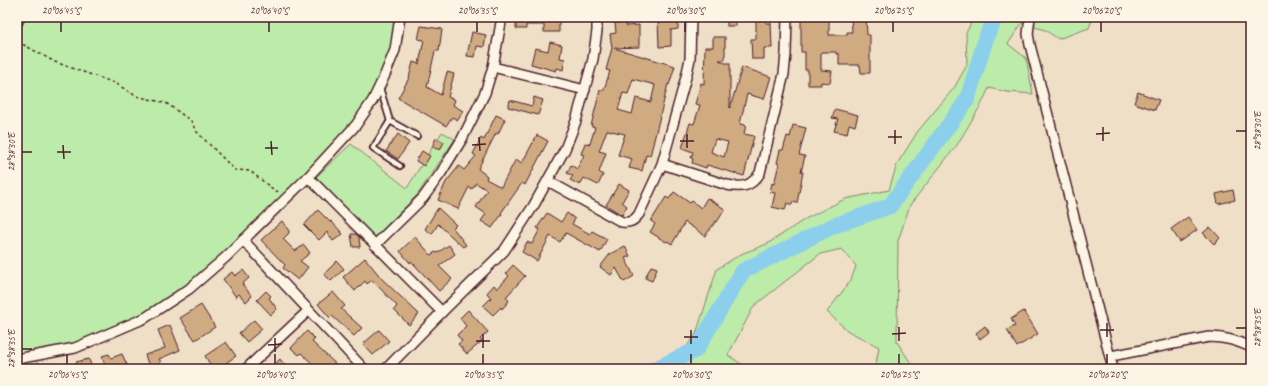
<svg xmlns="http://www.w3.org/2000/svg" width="1268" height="386" viewBox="0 0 1268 386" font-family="Caveat,sans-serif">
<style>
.green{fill:#bdeba9;stroke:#84856a}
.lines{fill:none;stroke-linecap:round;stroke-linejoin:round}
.river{stroke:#8bcfed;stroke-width:16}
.building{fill:#d0ab82;stroke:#4a1f2b;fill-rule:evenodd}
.service-casing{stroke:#4a1f2b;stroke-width:8}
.minor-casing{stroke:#4a1f2b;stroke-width:12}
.path{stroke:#4a1f2b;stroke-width:1.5;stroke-dasharray:3 3;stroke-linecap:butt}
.service{stroke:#fcf5e5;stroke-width:4.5}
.minor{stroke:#fcf5e5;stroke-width:9}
.ticks{fill:none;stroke:#4a1f2b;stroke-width:1.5}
.neatline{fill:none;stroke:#4a1f2b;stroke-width:1.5}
.ticks-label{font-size:10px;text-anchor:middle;fill:#4a1f2b}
</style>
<rect width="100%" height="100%" fill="#efdfc7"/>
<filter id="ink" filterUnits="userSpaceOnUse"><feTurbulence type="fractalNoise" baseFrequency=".025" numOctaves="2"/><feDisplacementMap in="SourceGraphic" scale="8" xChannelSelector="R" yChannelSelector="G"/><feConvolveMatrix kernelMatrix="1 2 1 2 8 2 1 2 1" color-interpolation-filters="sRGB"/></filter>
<g filter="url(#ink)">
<g class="green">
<path d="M24,17H388L397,23L392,49L370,99L353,123L306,174L241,239L186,288L143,316L74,346L17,356V33Z"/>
<path d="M974,17H1093L1089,28L1058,39L1045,30L1022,23L1008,44L1026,58L1033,94L1007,92L989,88L981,105L957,145L910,205L898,241L897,342L915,369H875L879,347L848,331L827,312L851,280L856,266L842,249L820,254L754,306L728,355L744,366L755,369H638L687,346L696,334L717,269L741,254L767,244L807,218L845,199L889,190L897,164L918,131L954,88L967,65L966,33Z"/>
<path d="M442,132L455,139L418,194L375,237L316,177L351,144L407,188Z"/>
</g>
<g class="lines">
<path class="river" d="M655,369L696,350L743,271L833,226L890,206L967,100L987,35L996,17"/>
</g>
<g class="building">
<path d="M516,17H559V32H544V25H526V29H516Z"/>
<rect x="727" y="17" width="9" height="9"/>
<path d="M756,17H766V23H771L772,48H764V59H752L751,39H756Z"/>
<path d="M801,17H829V35H847V32H852L851,17H866L867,35H870V73H861L860,65H839V54H836V52H821V70L832,71L830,83L821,82V85H808V70H805V52H801Z"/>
<path d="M658,19L678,20V29L671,30V46L659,47Z"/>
<path d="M626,22V26L639,25V47L614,48L675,66L669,85L668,84L650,156L646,155L642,171L629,168L632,159L618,155L625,134L607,130L599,151L606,153L599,172L603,175L598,185L584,178L580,185L570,180L573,176L567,173L571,165L577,169L584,155L581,154L585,143L590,144L595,127L591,126L600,90H604L610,71L606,70L612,48L610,34L616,33L615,23ZM633,79L655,85L651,102L636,98L632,114L618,110L623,93L628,94Z"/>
<path d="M421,26L442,29L439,51H435L427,87L441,95L447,72L454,74L448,97L455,100L453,105L463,111L458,120L452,117L446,126L398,98L409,78L413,62L419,64L424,40L418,39Z"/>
<path d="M472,32L486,35L484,47L477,46L475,57L467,56Z"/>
<path d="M713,37H725V60H719L725,63H730V108L742,67L771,77L764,99L747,94L740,124L746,125L744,134L754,136L744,176L707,165L706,168L692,163L693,159L691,158L693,152L682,148L690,123L694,124L700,105L695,104L701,83L704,84L705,47H713ZM715,139L728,142L724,157L711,152Z"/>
<path d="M550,42L562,45L560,58L565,59L563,70L557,68L556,71L531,64L535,48L548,51Z"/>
<path d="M1138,92L1159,100L1155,110L1134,103Z"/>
<path d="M534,97L543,100L538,115L508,107L510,100L532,106Z"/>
<path d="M835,109L858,115L855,126L849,124L847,134L834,131L838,119L832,118Z"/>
<path d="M496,115L505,119L498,134L496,133L478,169L487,176L486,179L501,187L516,159L522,163L537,135L548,141L525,185L522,183L501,213L502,214L492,228L481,221L486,214L476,207L487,190L476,183L472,189L469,187L458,209L438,200L446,182L459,166L464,170L476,156L473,154L481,138L484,140Z"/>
<path d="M793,125L806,128L799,155L805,156L801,172H803L797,203L792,202V205L787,203L785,210L772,207L775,193L770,192L772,183L774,184L779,164L777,163L780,150H783L787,136L790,137Z"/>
<path d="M398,134L409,143L398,159L386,151Z"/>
<path d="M436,138L444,142L440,150L432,147Z"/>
<path d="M422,151L430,156L424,166L416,161Z"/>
<path d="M619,184L629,190L622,202L627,206L622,215L606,205Z"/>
<path d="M1233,190L1235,200L1218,204L1216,194Z"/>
<path d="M674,192L690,203L692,201L701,208L707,198L725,209L717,222L716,221L705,236L685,222L672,244L667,241L666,242L650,232L655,224L651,221L666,197L669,199Z"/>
<path d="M438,208L456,225L453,228L466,245L463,247L438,224L432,234L425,229Z"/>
<path d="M318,210L330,222L331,221L343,234L333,241L327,232L319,240L304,225Z"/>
<path d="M547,213L561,222L567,213L575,219L572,224L590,234L592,231L607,239L600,252L566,233L560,242L550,236L537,261L522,252L527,242L532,244L540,229L537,228Z"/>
<path d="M1188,217L1197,230L1180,242L1171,229Z"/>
<path d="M282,221L289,231V233L283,239L295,251L304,245L310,253L300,261L308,267L298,280L283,268L285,265L261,240Z"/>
<path d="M1210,227L1220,238L1214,244L1203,233Z"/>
<path d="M351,234H356L359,237L360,247H353Z"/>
<path d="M415,237L431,255L435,252L437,253L449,245L455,254L439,266L452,279L439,291L411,261L410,263L400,251Z"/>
<path d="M625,246L630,256L625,258L634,276L624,282L616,268L611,275L600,267L610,254Z"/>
<path d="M365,258L382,279L419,314L409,325L394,310L397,306L372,280L367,284L365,281L355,291L343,277Z"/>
<path d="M337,261L344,269L331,281L324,274Z"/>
<path d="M513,265L525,276L506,297L509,301L502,309L501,307L493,315L483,306L491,298L487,293L494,285L497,289L509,276L506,273Z"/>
<path d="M651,266L657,268L652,281L645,278Z"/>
<path d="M243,270L249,278L242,284L252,296L246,302L239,294L236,297L223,279L232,272L235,276Z"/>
<path d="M266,291L271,296L269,298L277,309L271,315L257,300Z"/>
<path d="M333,292L345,306L341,309L362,328L354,336L332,316L330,318L318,304Z"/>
<path d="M201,305L215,327L195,340L180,318Z"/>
<path d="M468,310L488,332L480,339L482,341L467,354L458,344L462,341L457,335L466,326L460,318Z"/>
<path d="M1024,311L1038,334L1017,347L1007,330L1015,326L1011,319Z"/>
<path d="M254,320L262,329L247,342L239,333Z"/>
<path d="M170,325L180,350L159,359L161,362L159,363L162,369H150L145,355L165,348L158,330Z"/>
<path d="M985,326L989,332L980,339L976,333Z"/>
<path d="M379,330L389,341L373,355L363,344Z"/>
<path d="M307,331L315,339L312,342L341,369H318L301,353L299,355L291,348Z"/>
<path d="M226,342L236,356L217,369H213L205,356Z"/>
<path d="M109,354L111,358L122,354L128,367L123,369H106L102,356Z"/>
<path d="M89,359L92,369H78L76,362Z"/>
<path d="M280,359L288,369H270Z"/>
</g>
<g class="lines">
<g class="service-casing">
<g id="service">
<path d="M380,88L390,121L417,136"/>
<path d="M390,121L373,148L400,166"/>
</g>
</g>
<g class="minor-casing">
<g id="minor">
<path d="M1030,17L1028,34L1030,45L1113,369"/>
<path d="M17,23L20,17"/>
<path d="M493,67L585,90"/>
<path d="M662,164L727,185C742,188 751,187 760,173L784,74L786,54L787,17"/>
<path d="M308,177L442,312L386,369"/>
<path d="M548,181L622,222C630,223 634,221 639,214L662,164L686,77L690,59L691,17"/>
<path d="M243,240L364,369"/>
<path d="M375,245L423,198L441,173L462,139L485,93L493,67L502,17"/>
<path d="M442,312L504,251L534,205L565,149L576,121L593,59L597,31V17"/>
<path d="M1111,356L1209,337C1226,337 1236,341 1251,347"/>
<path d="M17,359L75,348L145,318L189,289L226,257L308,177L356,125L373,100L384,77L395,50L400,17"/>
<path d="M246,369L308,311"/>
</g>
</g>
<path class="path" d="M17,43L24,45L55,62L115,83L136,96L166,103L191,121L196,131L235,170L250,171L274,190L279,192"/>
<use href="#service" class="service"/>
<use href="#minor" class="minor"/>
</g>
</g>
<path class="ticks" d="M61,22V32M269,22V32M477,22V32M685,22V32M893,22V32M1101,22V32M1103,127V141M895,130V144M1236,131H1246M687,134V148M1096,134L1110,133M479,137L480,151M888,137H902M271,141L272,155M680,141H694M63,145L64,159M472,145L486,144M265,148H278M22,152H32M57,152H71M1107,323V337M899,327V341M1236,328H1246M691,330V344M1100,330H1114M483,334V348M892,334L906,333M684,337H698M275,338V352M476,341H490M268,345L282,344M22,349H32M67,354V364M275,354V364M483,354V364M691,354V364M899,354V364M1107,354V364"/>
<rect width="1268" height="386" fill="none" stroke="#fcf5e5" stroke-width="44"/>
<rect x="22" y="22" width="1224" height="342" class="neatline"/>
<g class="ticks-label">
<text x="61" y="14">20°06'45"S</text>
<text x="269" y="14">20°06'40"S</text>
<text x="477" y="14">20°06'35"S</text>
<text x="685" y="14">20°06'30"S</text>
<text x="893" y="14">20°06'25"S</text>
<text x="1101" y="14">20°06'20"S</text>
<text transform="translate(1257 131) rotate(-90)" y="4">28°38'30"E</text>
<text transform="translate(11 152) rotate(-90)" y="4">28°38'30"E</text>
<text transform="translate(1257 328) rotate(-90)" y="4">28°38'35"E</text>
<text transform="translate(11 349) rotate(-90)" y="4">28°38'35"E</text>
<text x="67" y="378">20°06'45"S</text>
<text x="275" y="378">20°06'40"S</text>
<text x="483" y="378">20°06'35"S</text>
<text x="691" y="378">20°06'30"S</text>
<text x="899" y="378">20°06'25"S</text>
<text x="1107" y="378">20°06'20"S</text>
</g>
</svg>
